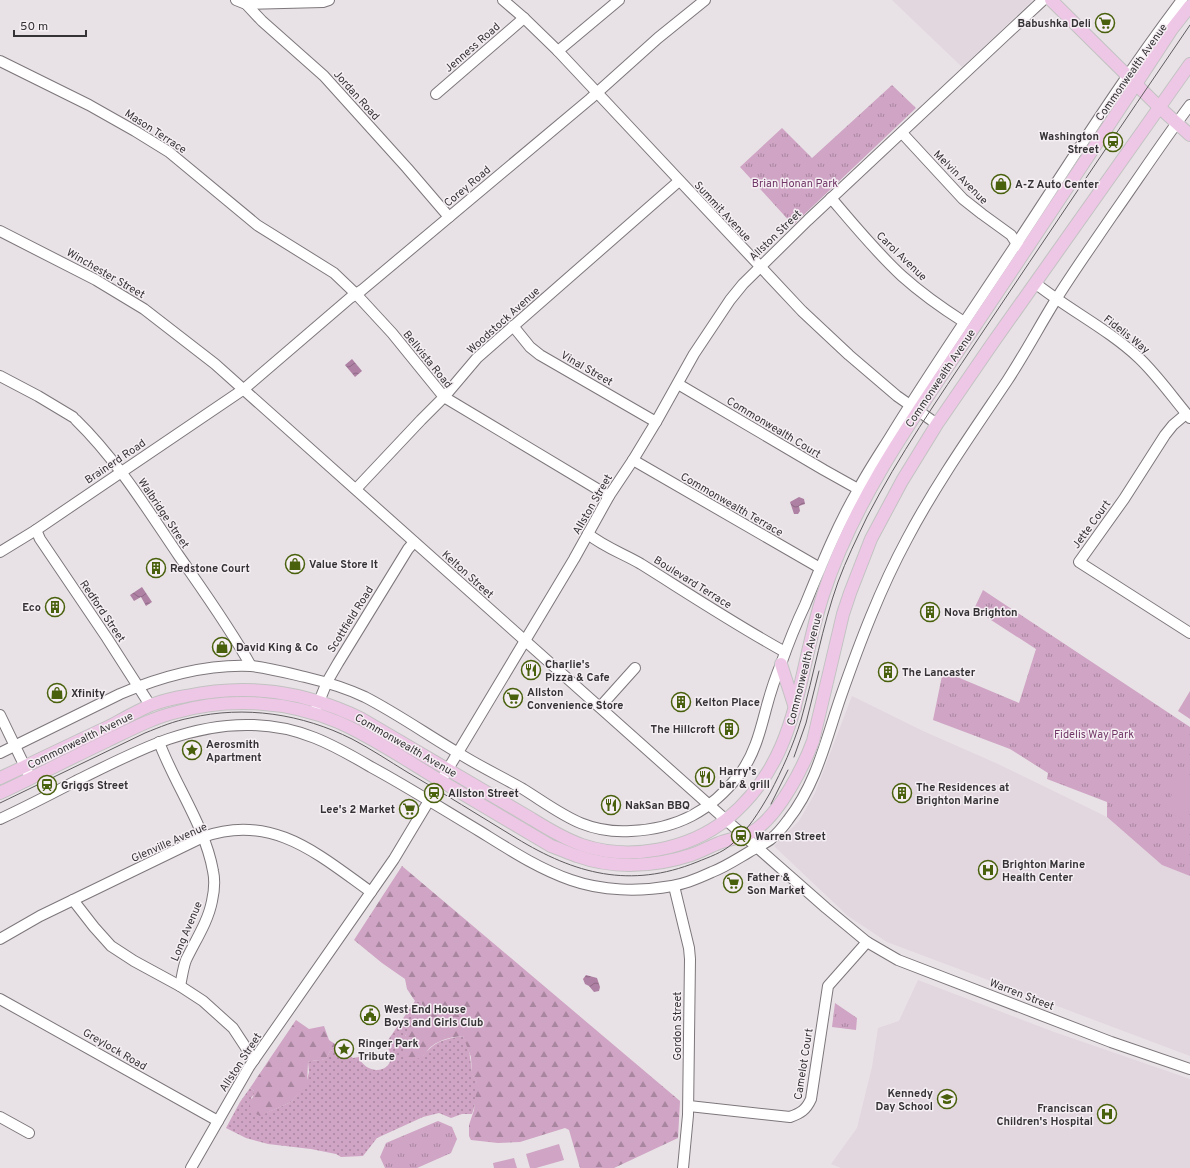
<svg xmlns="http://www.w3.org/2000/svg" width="1190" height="1168" viewBox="0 0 1190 1168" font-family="Overpass,sans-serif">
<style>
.built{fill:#e2d6df}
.grass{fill:url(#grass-dots)}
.forest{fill:url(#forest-firs)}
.park{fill:url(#park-tufts)}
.garden{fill:#cfa4c4}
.water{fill:url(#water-waves)}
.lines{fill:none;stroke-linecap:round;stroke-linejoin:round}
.minor-casing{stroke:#7d777b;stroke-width:12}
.major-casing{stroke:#c2c2c2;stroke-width:14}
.minor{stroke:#fff;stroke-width:10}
.major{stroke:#efc7e6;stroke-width:12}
.tram{stroke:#5f5c5e;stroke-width:1}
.labels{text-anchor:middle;stroke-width:3;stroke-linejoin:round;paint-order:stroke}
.poi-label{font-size:11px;font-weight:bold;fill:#353335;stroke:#f5eff4;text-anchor:start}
.street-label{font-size:11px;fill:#353335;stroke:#f5eff4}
.park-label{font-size:11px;fill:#713666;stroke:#f5eff4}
</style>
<defs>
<pattern id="grass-dots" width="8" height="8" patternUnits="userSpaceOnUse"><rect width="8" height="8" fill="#cfa4c4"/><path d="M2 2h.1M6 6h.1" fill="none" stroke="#a986a0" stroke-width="1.8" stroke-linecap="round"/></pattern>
<pattern id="forest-firs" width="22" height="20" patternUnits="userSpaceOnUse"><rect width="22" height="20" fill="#cfa4c4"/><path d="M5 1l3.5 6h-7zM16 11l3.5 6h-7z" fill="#a986a0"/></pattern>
<pattern id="park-tufts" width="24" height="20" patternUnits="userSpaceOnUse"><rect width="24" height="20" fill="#cfa4c4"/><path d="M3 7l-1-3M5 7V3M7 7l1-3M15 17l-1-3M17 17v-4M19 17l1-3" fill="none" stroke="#a986a0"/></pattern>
<pattern id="water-waves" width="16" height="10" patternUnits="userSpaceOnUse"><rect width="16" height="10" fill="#ae80a3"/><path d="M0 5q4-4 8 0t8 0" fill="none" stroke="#8e6986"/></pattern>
</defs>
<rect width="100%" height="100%" fill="#e8e2e6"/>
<g class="built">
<path d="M892,0H1031L1032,1L962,67Z"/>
<path d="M852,696L923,731L998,764L1107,817L1162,865L1190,876V1056L887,942L848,916L774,846L799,821L815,793Z"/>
<path d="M918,980L1054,1032L1190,1079V1168H841L831,1164L857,1128L872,1067L878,1028L899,1021Z"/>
</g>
<path class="grass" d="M415,1001L421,1002L424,1009L405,1036L423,1056C435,1041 445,1039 463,1036C470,1049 470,1057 472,1072C472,1076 476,1079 477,1083C478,1090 475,1107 472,1114H462L451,1118L439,1113L423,1117L377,1138L363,1156L341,1157L336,1154L311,1149L268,1144L246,1138L226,1128L240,1102L250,1088L254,1091L255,1093L251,1098L266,1113L291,1102L306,1084L309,1072L308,1062C319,1058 325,1064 330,1051L338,1048L353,1058L359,1057C365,1074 389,1074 391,1058C391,1053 388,1048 386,1043Z"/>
<g class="forest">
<path d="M402,866L680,1101L678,1138L614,1168H580L569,1130L565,1128L520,1142L498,1143L471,1140L469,1136V1125L474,1110L477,1083L472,1074L471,1057L463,1036C452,1037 441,1039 432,1046C428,1048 427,1053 423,1056C419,1059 413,1060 408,1061C393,1042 414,1024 424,1008L421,1002L415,1001L407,989L405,979L382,963L354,940Z"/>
<path d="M296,1020L309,1029L324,1026L329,1040L338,1046V1048L330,1051C325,1064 320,1058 308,1062L307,1084L291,1102L260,1116C240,1106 254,1103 254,1091L250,1088Z"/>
</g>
<g class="park">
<path d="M892,85L916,108L793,225L740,167L782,128L812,158Z"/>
<path d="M983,590L1190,727V876L1162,865L1107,817V802L1047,779L1048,773L1010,749L933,720L943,671L1019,703L1036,649L974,609Z"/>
<path d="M835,1003L857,1018L856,1030L832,1027Z"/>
<path d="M438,1121L452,1127L457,1139L451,1153L417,1168H385L380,1157L386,1143Z"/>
</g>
<g class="garden">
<path d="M1190,691V719L1178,711Z"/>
<path d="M1180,777L1190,782V808L1185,820L1164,811Z"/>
<path d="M559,1144L564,1160L536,1168H530L526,1154Z"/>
<path d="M514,1158L517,1168H494L493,1163Z"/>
</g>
<g class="water">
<path d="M352,359L362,371L355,377L345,365Z"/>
<path d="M799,497L804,499L805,504L799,506L800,511L798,514H794L790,502Z"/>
<path d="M142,587L152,602L146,606L141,597L134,601L130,595Z"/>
<path d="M586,975L597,978L600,987L599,991L594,992L589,986L585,984L583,979Z"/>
</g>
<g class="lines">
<g class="minor-casing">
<g id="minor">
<path d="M236,0L246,4L262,21L324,76L407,168L449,217"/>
<path d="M503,0L524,18L558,51L802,311L849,355L897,396L937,424"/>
<path d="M246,4L323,2L329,0"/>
<path d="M558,51L619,0"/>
<path d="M0,61L89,105L135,131L169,152L257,225L334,273L356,294L392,333L444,397L609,496"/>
<path d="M436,94L524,18"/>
<path d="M902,133L963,199L982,214L1011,235L1017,244L1021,247"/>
<path d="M831,198C854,225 876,252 902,276C921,293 942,308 964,322"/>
<path d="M0,231L96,280L144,309L215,364L726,820L826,908L867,942L898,960L1111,1042L1190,1069"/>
<path d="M1035,283C1069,310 1108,329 1139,358C1158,376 1173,398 1190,418"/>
<path d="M513,326L530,347L540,355L656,422"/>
<path d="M0,376L38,396L73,417"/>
<path d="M678,384L824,470L858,489"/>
<path d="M1186,414L1173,425L1165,435L1124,499L1079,562L1190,633"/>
<path d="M76,420C117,460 147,509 179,556C204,592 230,628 251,666"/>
<path d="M633,460L820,568"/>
<path d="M356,489L421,420L444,397L477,358L679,181"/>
<path d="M36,530L40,539L107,638L150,705"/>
<path d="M588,534C604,547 624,554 641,564C689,594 736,625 785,652"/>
<path d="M0,552L36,530L244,389L350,298L362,290L590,99L658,38L705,0"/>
<path d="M600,707L635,668"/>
<path d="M316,709L327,682L338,663L408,549L414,542"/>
<path d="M0,715L28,773"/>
<path d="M159,742C175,785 205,826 213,871C215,880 214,892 212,901C208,922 195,941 186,960C183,968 182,977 180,986"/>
<path d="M0,753L120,694C160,677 207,664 251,666C269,668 288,673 305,677C326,682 346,688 365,697C398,714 429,736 460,754C481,767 502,777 523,789C560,812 584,834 631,831C677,829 711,811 739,775C754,756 760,732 766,709C770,694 775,678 781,664C788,644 796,624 805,605C821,566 837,526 858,490C869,469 883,449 895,429C934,366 976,305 1017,243C1071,161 1123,78 1182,0"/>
<path d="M0,819C26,807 51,794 76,781C133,753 187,723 252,725C299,726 332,744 371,767C408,787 444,810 481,832C510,850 539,869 571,880C602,891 639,892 672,886C685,884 699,878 712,872C725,867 737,859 749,852C756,848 764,844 771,839C777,834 783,827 788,820C817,783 826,739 841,696C860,642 880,589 907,539C936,484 972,433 1007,381C1024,355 1039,327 1055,301C1073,272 1093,244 1112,216C1138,179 1163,141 1190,105"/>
<path d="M674,886L689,948L690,959L688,1115L683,1168"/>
<path d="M73,900L94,927L111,946L134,961L180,986L203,1001L233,1028L254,1060"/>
<path d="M0,939L40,916L203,837C272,812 319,855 371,892"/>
<path d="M0,999L218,1121"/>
<path d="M689,1106L790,1117C801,1113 806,1110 811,1099L828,986L867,942"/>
<path d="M0,1117L29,1133"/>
<path d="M191,1168L249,1067L394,859L574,559L609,496L633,460L656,422L694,354L730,300L743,284L808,220L1043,0"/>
</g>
</g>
<g class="major-casing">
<g id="major">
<path d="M1051,0L1159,107L1190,135"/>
<path d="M781,664L795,708"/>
<path d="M0,778C37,761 73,743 110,726C123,719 137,711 151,705C162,701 174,698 186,696C248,683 303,691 360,718L532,819C548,829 565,839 582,845C630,861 688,850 727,819C800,759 796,678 823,595C855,497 918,411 975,326C1041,227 1107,129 1172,29L1190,6"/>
<path d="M0,793C36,776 71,758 107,741C130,730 152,718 177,712C230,697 288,701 338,722C370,736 400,756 431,775C471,799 511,822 551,846C560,849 568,853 577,856C613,869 654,867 691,855C700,852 709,847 719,843C730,839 749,836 758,828C781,810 803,768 813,741L843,614L850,593L871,539L902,481L937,424L992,344L1190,64"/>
</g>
</g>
<use href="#minor" class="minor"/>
<use href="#major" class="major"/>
<g class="tram">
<path d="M794,757L806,723L819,671"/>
<path d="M0,803L145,733C160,727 174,721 190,718C245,705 302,714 352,739C371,749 389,761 407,772C443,793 480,816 516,838C575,874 630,889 697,862C709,857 722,853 732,844C748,830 759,812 770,793C782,770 793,746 801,720C814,674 822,627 838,582C846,560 857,538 867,517C899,455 938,399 976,342C1047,236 1118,130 1190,25"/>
<path d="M771,804L788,770"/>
</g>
</g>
<defs>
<g id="supermarket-ring" transform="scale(1)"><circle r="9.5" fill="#f5eff4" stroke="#49600c" stroke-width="1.5"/><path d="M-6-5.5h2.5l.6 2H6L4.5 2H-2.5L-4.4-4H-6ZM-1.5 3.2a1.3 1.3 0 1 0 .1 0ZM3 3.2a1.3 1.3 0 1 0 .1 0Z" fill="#49600c"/></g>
<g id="station-ring" transform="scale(1)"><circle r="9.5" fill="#f5eff4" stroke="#49600c" stroke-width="1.5"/><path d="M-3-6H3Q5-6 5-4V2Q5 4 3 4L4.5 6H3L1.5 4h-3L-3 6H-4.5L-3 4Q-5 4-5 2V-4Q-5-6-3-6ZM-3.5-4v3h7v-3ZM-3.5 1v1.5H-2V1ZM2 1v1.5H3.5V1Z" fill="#49600c"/></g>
<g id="shop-ring" transform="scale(1)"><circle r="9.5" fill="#f5eff4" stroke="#49600c" stroke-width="1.5"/><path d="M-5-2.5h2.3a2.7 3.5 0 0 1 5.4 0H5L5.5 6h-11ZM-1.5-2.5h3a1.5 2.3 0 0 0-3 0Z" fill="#49600c"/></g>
<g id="building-ring" transform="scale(1)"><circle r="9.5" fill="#f5eff4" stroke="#49600c" stroke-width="1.5"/><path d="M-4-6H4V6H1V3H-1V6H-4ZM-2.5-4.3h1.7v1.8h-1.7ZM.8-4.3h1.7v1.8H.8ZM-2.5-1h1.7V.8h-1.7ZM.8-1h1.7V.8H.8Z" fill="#49600c"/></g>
<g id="restaurant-ring" transform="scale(1)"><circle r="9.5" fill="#f5eff4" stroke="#49600c" stroke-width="1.5"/><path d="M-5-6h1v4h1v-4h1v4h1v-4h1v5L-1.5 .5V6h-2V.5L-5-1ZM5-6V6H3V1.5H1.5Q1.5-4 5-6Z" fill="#49600c"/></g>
<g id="sight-ring" transform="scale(1)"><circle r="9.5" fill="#f5eff4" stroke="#49600c" stroke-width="1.5"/><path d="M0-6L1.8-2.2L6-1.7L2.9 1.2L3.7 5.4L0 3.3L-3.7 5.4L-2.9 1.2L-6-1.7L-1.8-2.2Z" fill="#49600c"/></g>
<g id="hospital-ring" transform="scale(1)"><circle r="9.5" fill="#f5eff4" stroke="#49600c" stroke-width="1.5"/><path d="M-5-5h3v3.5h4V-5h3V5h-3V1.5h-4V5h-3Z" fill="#49600c"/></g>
<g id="civic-ring" transform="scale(1)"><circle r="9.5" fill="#f5eff4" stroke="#49600c" stroke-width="1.5"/><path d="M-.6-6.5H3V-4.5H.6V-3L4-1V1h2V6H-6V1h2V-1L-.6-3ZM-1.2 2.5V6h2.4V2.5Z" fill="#49600c"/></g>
<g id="school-ring" transform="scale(1)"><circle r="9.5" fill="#f5eff4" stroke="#49600c" stroke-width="1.5"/><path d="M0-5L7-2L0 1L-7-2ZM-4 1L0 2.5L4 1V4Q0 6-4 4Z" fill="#49600c"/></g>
</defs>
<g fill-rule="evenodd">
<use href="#supermarket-ring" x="1105" y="23"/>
<use href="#station-ring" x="1113" y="142"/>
<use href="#shop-ring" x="1001" y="184"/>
<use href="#shop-ring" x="295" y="564"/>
<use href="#building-ring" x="156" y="568"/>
<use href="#building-ring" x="55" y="607"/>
<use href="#building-ring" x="930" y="612"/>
<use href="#shop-ring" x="222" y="647"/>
<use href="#restaurant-ring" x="531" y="670"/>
<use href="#building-ring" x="888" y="672"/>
<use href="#shop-ring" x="57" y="693"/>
<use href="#supermarket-ring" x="513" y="698"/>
<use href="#building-ring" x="681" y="702"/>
<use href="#building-ring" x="729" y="729"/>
<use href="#sight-ring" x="192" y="750"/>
<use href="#restaurant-ring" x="705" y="777"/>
<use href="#station-ring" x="47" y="785"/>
<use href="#station-ring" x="434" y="793"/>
<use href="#building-ring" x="902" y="793"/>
<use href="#restaurant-ring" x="611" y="805"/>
<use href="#supermarket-ring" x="409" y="809"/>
<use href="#station-ring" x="741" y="836"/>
<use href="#hospital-ring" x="988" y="870"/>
<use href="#supermarket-ring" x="733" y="883"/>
<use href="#civic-ring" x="370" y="1015"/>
<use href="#sight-ring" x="344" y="1049"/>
<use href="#school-ring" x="947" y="1099"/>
<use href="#hospital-ring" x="1107" y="1114"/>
</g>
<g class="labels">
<g class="poi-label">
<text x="1091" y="27" text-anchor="end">Babushka Deli</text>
<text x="1099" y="140" text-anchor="end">Washington<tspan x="1099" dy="13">Street</tspan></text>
<text x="1015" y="188">A-Z Auto Center</text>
<text x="309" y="568">Value Store It</text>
<text x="170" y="572">Redstone Court</text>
<text x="41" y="611" text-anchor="end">Eco</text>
<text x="944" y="616">Nova Brighton</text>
<text x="236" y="651">David King &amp; Co</text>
<text x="545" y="668">Charlie's<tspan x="545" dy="13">Pizza &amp; Cafe</tspan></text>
<text x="902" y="676">The Lancaster</text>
<text x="527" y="696">Allston<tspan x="527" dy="13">Convenience Store</tspan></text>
<text x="71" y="697">Xfinity</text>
<text x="695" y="706">Kelton Place</text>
<text x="715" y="733" text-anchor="end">The Hillcroft</text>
<text x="206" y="748">Aerosmith<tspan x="206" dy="13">Apartment</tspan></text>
<text x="719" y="775">Harry's<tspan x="719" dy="13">bar &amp; grill</tspan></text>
<text x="61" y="789">Griggs Street</text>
<text x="916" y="791">The Residences at<tspan x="916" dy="13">Brighton Marine</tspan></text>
<text x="448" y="797">Allston Street</text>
<text x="625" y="809">NakSan BBQ</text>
<text x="395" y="813" text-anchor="end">Lee's 2 Market</text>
<text x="755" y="840">Warren Street</text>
<text x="1002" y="868">Brighton Marine<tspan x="1002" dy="13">Health Center</tspan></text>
<text x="747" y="881">Father &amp;<tspan x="747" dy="13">Son Market</tspan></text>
<text x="384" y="1013">West End House<tspan x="384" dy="13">Boys and Girls Club</tspan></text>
<text x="358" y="1047">Ringer Park<tspan x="358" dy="13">Tribute</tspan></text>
<text x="933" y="1097" text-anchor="end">Kennedy<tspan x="933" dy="13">Day School</tspan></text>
<text x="1093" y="1112" text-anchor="end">Franciscan<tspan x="1093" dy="13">Children's Hospital</tspan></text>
</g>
<g class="street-label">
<text transform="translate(472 47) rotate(-41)" y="4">Jenness Road</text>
<text transform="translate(1131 72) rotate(-55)" y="4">Commonwealth Avenue</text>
<text transform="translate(357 95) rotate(48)" y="4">Jordan Road</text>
<text transform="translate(156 131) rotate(33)" y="4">Mason Terrace</text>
<text transform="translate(961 177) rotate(45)" y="4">Melvin Avenue</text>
<text transform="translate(467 186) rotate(-40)" y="4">Corey Road</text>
<text transform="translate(723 211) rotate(47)" y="4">Summit Avenue</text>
<text transform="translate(775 235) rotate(-44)" y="4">Allston Street</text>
<text transform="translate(902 256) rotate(44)" y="4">Carol Avenue</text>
<text transform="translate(106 273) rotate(30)" y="4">Winchester Street</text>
<text transform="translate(503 320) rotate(-42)" y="4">Woodstock Avenue</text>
<text transform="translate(1127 334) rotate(38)" y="4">Fidelis Way</text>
<text transform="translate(428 359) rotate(51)" y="4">Bellvista Road</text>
<text transform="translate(587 368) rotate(30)" y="4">Vinal Street</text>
<text transform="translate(940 378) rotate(-56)" y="4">Commonwealth Avenue</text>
<text transform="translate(774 427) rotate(31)" y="4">Commonwealth Court</text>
<text transform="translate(115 461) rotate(-34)" y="4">Brainerd Road</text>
<text transform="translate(592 504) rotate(-60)" y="4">Allston Street</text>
<text transform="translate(732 504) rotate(30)" y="4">Commonwealth Terrace</text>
<text transform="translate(164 513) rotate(56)" y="4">Walbridge Street</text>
<text transform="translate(1091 524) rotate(-54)" y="4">Jette Court</text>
<text transform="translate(468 574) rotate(42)" y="4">Kelton Street</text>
<text transform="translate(693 582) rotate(32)" y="4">Boulevard Terrace</text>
<text transform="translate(103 611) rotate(56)" y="4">Redford Street</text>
<text transform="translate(350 619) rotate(-58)" y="4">Scottfield Road</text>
<text transform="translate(804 669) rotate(-76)" y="4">Commonwealth Avenue</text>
<text transform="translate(80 740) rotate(-26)" y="4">Commonwealth Avenue</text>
<text transform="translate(406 745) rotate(30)" y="4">Commonwealth Avenue</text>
<text transform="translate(169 842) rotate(-24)" y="4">Glenville Avenue</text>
<text transform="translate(186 931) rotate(-67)" y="4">Long Avenue</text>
<text transform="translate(1022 994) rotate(21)" y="4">Warren Street</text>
<text transform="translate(677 1026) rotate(-90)" y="4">Gordon Street</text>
<text transform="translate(115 1049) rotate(30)" y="4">Greylock Road</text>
<text transform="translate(240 1062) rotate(-57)" y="4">Allston Street</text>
<text transform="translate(803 1064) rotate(-81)" y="4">Camelot Court</text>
</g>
<g class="park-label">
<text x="795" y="187">Brian Honan Park</text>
<text x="1094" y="738">Fidelis Way Park</text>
</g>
</g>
<path d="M14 30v6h72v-6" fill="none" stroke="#353335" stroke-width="2"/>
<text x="20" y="30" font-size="12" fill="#353335" stroke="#f5eff4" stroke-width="3" paint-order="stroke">50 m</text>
</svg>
